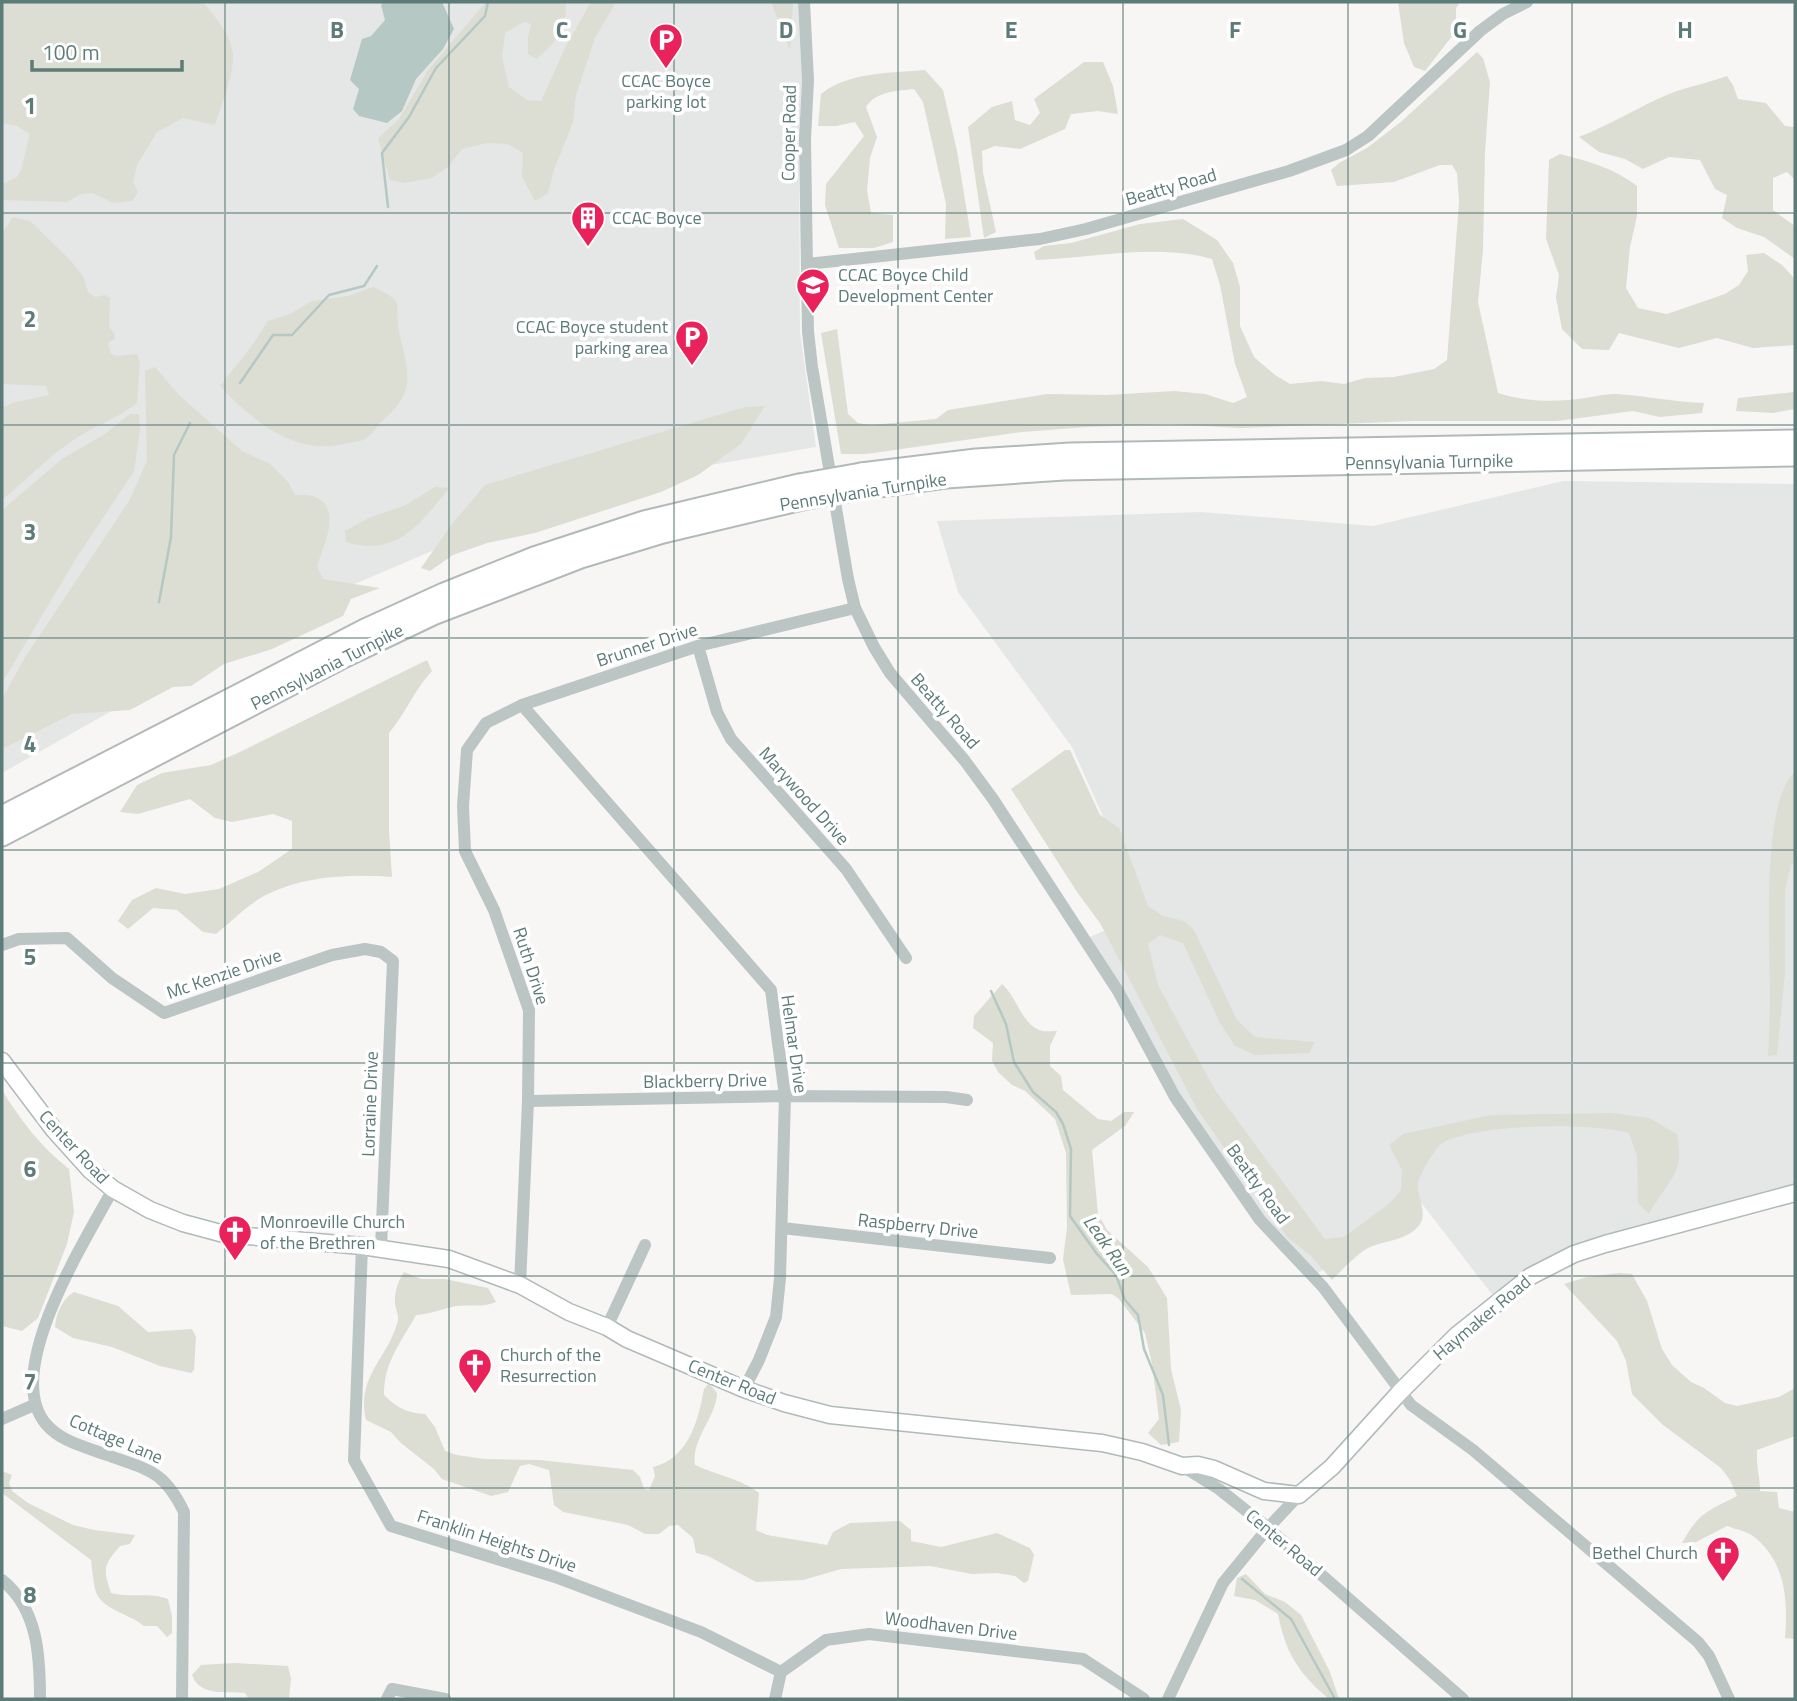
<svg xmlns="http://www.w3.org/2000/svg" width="1797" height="1701" viewBox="0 0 1797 1701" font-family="'Titillium Web',sans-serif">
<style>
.built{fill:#e5e7e6}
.green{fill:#dcddd3}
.water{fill:#b5c8c3}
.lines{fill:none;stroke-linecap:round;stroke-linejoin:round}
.stream{stroke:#b5c8c3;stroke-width:2.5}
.major-casing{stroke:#afbab9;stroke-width:19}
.highway-casing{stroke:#b1bab9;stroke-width:23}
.minor{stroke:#bbc5c4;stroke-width:12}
.major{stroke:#fff;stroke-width:16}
.highway{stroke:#fff;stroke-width:19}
.highway-bridge-casing{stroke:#b1bab9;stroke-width:23;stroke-linecap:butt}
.highway-bridge{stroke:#fff;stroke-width:19}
.grid{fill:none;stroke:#5d7b78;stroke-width:2;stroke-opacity:0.55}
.labels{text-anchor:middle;stroke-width:7;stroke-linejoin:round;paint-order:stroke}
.poi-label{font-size:18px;fill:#5d7b78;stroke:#fff;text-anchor:start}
.street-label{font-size:18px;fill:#5d7b78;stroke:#fff}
.water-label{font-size:19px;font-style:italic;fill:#5c7c73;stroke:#fff}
.grid-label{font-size:23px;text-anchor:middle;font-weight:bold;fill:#5d7b78;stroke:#fff;stroke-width:7;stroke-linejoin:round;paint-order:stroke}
</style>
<rect width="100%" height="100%" fill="#f7f6f4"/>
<g class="built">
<path d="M2,2H798L802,79L799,136L800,332L816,447L652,475L493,525L336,592L200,661L2,773Z"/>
<path d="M1563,481L1795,484V1193L1605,1244L1498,1302L1419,1200L1313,1277L1238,1190L1085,939L1146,913L1072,747L958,592L937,521L1201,512L1373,526Z"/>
</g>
<g class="green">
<path d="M2,2H203C215,17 231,34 233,55C234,74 221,107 215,125L183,118L157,132L137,165L133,182L138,192L132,201L114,203L92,193L81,194L67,202L2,200V184L17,177L21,170L30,134L17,126L2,123Z"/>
<path d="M486,2H566C566,32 558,39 537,59L528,54V38L531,24L524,22L505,33L502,57L509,87L527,100L541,101L566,46L591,2H616L595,38L576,95L573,122L554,170L548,193L535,201L522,177L523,153L508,144L487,143L462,149L448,167L432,178L404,183L390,180L378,138L399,119L428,70Z"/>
<path d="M771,2H793L790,50Z"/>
<path d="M1398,2H1460L1456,8V31L1425,71L1414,67L1404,43Z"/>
<path d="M1477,52L1483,58L1490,82L1485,152L1483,250L1478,302L1498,393C1520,400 1544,402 1568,400C1584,399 1601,394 1617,394C1646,396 1675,402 1704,403L1702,413L1660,417L1633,411L1557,421H1414L1241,428L1168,424L1087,427L1022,432L866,454H841L821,333L837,329L848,414L858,423L871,425L936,419L948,410L1047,394L1106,395L1174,391L1205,394L1233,403L1247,397L1235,364L1220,285L1212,259C1157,243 1093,258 1036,260L1034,252L1044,246L1071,243L1140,224L1183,219L1217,240L1233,263L1240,287V326L1254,357L1275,375L1290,384L1321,381L1344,384L1365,378L1394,377L1434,369L1447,360L1459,202L1457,173L1452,165H1440L1394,182L1337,186L1331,170L1339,163L1367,148L1402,121Z"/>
<path d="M1084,62H1103L1113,86L1118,114L1098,111L1071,114L1065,129L1020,149L995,146L982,151L983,173L996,232L984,238L968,127L992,107L1012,101L1015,120L1030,125L1040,113L1034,99Z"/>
<path d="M925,70L943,90L957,151L971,237L945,239L946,204L923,102L914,89C897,91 876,91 866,107L877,137L870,158L867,190L871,213L893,215V242L874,248H839L825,205L826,184L864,136L855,122L836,126H818L821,94C848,72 891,73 925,70Z"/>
<path d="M1727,76L1733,85L1738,99L1766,103L1785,126L1795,127V180L1787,172L1773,178V210L1795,226V259L1764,237L1737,228L1722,218L1727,195L1715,189L1700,160L1669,157L1643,169L1625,159L1599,152L1579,137C1610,125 1638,107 1669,94C1687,87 1708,83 1727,76Z"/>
<path d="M1560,154C1588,161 1614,168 1637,186V216L1630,247L1626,288L1638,308L1667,314L1725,294L1739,285L1748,271L1746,255L1764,253L1782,265L1795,279V345L1753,348L1717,338L1679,348L1619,333L1609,350L1582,349L1562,329L1556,298L1559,275L1546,239L1549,160Z"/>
<path d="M13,217L30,221L70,260L83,276L88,292L95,297L105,295L110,298L109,327L115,334V339L108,343L111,354L117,356L137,354L140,362L137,403C118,419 93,426 72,441C47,458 25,481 2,500V408L12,403L49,395L46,386L2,384V233Z"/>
<path d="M373,287C407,303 394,300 399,331C402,347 411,373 406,389C403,402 389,415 380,423C376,428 371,436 365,439C360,442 351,442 344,444C295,456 251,420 220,386L251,347L268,321L290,314L312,301L348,296Z"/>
<path d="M155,367L178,394L242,451L270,464L289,483L295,495C302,495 311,494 317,498C342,510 323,547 317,566L323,579L380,588L351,599L343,616L272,649L224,664L191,686L173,687L130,710L72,714L2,749V699L24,659L129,501L147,461L145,371Z"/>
<path d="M1795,392V409L1773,413L1736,411L1738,398Z"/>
<path d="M765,406L741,444L698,475L661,492L535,533L487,543L453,555L430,571L421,568L452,524L485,485L745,407Z"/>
<path d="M130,414H139L140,429L134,471L75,560L2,683V510L62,459L105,434Z"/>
<path d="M435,487L449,488C420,524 396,558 346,542L345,531L369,518L406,505Z"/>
<path d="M427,660L432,671C414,690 406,713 389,733V831L392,877C351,874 305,876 268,894C249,903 232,921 216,934L203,932L177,910L153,908L128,929L118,921L132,900L156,888L185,894L219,889L258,872L292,849V821L273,814L232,822L215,818L190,799L138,814L120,812L137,785L162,773L211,765L242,751Z"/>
<path d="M1065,750H1070L1100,815L1119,828L1148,906L1163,916L1184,921L1194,930L1237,1020L1255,1037L1315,1042L1309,1053L1255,1055L1235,1046L1219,1021L1183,943L1160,935L1148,944L1158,985L1215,1090L1325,1239L1344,1237L1390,1203L1401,1190L1402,1170L1389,1145L1403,1134L1491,1115L1611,1113L1649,1118L1677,1134C1678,1141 1680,1150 1679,1158C1678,1177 1658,1196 1649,1214L1638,1203L1637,1156L1629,1133C1589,1122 1481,1124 1444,1142C1437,1146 1429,1160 1425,1167C1423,1171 1419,1178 1418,1182C1416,1195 1428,1212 1420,1224C1407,1243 1380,1239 1363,1251C1352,1259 1342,1270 1332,1280L1310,1255L1288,1238L1197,1109L1100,923L1077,892L1011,789Z"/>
<path d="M1795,772V862L1791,865L1785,890V973L1777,1055L1768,1056C1769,1035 1770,1013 1770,992C1770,947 1761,800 1795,772Z"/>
<path d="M1002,984C1016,996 1021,1022 1039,1030C1043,1032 1052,1031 1057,1031L1050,1046V1066L1061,1076L1063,1090L1098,1119L1111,1121L1124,1112H1134L1125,1126L1092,1150L1098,1214L1107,1230L1148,1267L1167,1298L1171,1369L1181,1410L1179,1442L1161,1445L1148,1433L1159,1419L1152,1364L1145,1333L1118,1298L1112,1294L1071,1295L1063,1259L1067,1228L1066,1153L1055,1119L1025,1091L1012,1085L998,1072L992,1061L993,1043L973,1028L974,1016Z"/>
<path d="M2,1090C21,1121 41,1147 69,1169L74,1212L67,1244L38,1318L22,1331L2,1326Z"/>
<path d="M404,1272L421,1279H445L488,1288L496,1302C482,1308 470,1304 456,1306C442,1309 430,1314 416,1315C401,1343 384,1361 384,1395C397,1408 407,1413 425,1414L435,1427L445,1451L457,1455L484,1459L539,1460L633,1470L640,1477L644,1489L649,1490L655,1476L653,1467C689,1458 698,1421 704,1389L709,1383L717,1393C716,1418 691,1439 695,1465C716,1475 742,1479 759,1493L756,1530L767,1535L827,1545L833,1532L850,1523L900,1521L911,1530V1541L941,1547L997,1533L1030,1548L1034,1555L1028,1581L1024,1583L1015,1576L997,1573L972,1574L930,1566L841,1569L803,1580L756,1582L708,1556L696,1553L693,1538L678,1525L669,1526L659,1534H645L628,1525L563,1512L554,1505L549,1470L529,1464L520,1466L508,1492L491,1496L442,1479L434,1469L401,1443L391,1432L366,1420C356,1378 386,1360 397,1324C400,1315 396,1312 395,1304C394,1293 398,1281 404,1272Z"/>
<path d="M1619,1273L1632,1274L1647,1301L1662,1349L1672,1365L1691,1382L1704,1388L1725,1403L1737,1406L1779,1397L1795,1388V1436L1757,1450C1756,1465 1760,1477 1760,1491L1777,1492L1779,1508L1795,1512V1639L1785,1638C1788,1601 1786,1561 1753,1536C1746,1531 1735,1529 1727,1526L1696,1542L1682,1543C1699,1512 1708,1511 1737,1496L1730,1480L1721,1468L1663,1425L1632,1394L1626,1361L1617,1341L1564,1284L1587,1277Z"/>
<path d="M74,1292L118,1306L148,1332L192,1329L196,1337L194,1370L191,1373L160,1366L112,1347L73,1338L55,1327C56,1314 62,1299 74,1292Z"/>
<path d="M2,1471L12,1475L9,1483L12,1491L28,1503L73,1525L94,1530L135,1535L130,1544L120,1546C103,1566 103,1568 111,1593C130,1598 150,1592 168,1599L172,1616V1633L167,1637L157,1626H144C129,1613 100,1610 95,1589C93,1579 92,1569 91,1560L2,1493Z"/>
<path d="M1246,1574L1265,1594L1285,1602L1301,1615L1330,1672L1339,1699H1329C1299,1674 1285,1652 1278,1614L1255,1600L1234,1596L1237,1578Z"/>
<path d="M235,1663L288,1666L291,1679L289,1699H249L245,1693C226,1691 200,1697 192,1675L201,1665Z"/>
</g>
<path class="water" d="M384,2H442L454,29L443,49L416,79L402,111L387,123L359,116L353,109L359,89L350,80L362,39L371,36L385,20L381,5Z"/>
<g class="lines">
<g class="stream">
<path d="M388,207L382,153L409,117L436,68L485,16L488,2"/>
<path d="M240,383L273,335H292L329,295L364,286L377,266"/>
<path d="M159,602L171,537L174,455L190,423"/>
<path d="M991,991L1006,1024L1014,1062L1033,1092L1056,1112L1063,1124L1071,1149L1070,1216L1097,1254L1116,1275L1125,1300L1138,1315L1144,1349L1163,1395L1169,1445"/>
<path d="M1242,1579L1291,1619L1335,1699"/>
</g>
<g class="major-casing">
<path id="major" d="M2,1061L54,1130L90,1170L113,1189L150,1210L183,1223L224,1234L362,1246L449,1259L520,1285L569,1312L607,1327L627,1339L744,1389L784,1403L830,1415L1102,1443L1142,1452L1182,1466L1198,1465L1214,1469L1264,1491L1299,1495L1332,1467L1400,1392L1457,1335L1531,1276L1574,1254L1605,1244L1795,1193"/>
</g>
<g class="highway-casing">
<g id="highway">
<path d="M861,473L976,459L1070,453L1795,440"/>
<path d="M864,489L946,478L1064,470L1795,456"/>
<path d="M2,816L365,629L444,593L534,557L644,521L799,484"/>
<path d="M2,836L345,657L433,615L581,558L663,533L802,500"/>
</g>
</g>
<g class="minor">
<path d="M804,2L808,80L805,139L808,332L812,367L848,579L855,608L874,647L890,673L965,761L993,799L1118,991L1175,1097L1260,1220L1323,1287L1411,1405L1473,1450L1698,1642L1709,1656L1729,1699"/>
<path d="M807,264L1040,239L1086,229L1289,171L1346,150L1368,136L1480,31L1503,14L1527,2"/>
<path d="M698,646L717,712L731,739L846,869L906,958"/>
<path d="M522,705L771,990L785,1096L780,1278L776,1317L759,1360L744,1389"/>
<path d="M2,945L19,939L67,938L112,978L164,1013L332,955L365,949L381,952L393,961L381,1248"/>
<path d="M528,1101L785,1096L946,1097L967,1100"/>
<path d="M113,1189C86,1240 1,1371 46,1424C61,1442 86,1447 107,1455C148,1470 164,1470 184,1512L182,1699"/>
<path d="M782,1228L1050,1258"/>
<path d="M362,1246L354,1460L391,1526L555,1577L701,1632L781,1672"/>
<path d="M520,1285L528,1101L529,1010L494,910L465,851L463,806L467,750L486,723L522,705L698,646L855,608"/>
<path d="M607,1327L645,1245"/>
<path d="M2,1419L34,1405"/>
<path d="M1182,1466L1219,1489L1268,1528L1463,1699"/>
<path d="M2,1580C38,1609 40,1656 40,1699"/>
<path d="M387,1699L392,1689L445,1699"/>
<path d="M775,1699L781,1672L826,1640L869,1634L1083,1659L1144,1699"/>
<path d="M1168,1699L1223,1583L1268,1528L1299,1495"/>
</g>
<use href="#major" class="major"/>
<use href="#highway" class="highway"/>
<g class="highway-bridge-casing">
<g id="highway-bridge">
<path d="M799,484L861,473"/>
<path d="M802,500L864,489"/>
</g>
</g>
<use href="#highway-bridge" class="highway-bridge"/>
</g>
<path class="grid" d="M225,2V1699M449,2V1699M674,2V1699M898,2V1699M1123,2V1699M1348,2V1699M1572,2V1699M2,213H1795M2,425H1795M2,638H1795M2,850H1795M2,1063H1795M2,1276H1795M2,1488H1795"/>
<defs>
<g id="parking-pin" transform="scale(1.75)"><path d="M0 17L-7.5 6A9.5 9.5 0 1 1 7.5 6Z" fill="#ea225c" stroke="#fff"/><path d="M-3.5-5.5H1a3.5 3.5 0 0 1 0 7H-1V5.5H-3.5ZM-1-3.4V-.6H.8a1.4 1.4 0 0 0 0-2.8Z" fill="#fff"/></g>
<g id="building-pin" transform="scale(1.75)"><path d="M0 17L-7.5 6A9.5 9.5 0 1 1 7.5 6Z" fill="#ea225c" stroke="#fff"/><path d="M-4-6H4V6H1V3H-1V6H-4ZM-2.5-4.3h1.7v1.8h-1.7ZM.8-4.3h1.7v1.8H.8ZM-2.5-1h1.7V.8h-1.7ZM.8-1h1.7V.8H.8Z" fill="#fff"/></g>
<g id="school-pin" transform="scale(1.75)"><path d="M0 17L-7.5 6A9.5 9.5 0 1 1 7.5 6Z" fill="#ea225c" stroke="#fff"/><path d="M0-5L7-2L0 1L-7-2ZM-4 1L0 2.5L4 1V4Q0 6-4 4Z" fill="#fff"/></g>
<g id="church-pin" transform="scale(1.75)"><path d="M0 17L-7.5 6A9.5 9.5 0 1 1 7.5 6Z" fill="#ea225c" stroke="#fff"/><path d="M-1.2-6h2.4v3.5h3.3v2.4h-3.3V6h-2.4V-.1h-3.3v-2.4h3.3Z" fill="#fff"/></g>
</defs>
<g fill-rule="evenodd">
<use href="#parking-pin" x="666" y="40"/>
<use href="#building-pin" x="588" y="218"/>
<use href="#school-pin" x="813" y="285"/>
<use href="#parking-pin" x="692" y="337"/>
<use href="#church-pin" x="235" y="1232"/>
<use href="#church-pin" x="475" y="1365"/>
<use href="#church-pin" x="1723" y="1553"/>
</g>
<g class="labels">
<g class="poi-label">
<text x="666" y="87" text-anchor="middle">CCAC Boyce<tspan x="666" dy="21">parking lot</tspan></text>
<text x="612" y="224">CCAC Boyce</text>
<text x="838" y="281">CCAC Boyce Child<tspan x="838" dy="21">Development Center</tspan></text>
<text x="668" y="333" text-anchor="end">CCAC Boyce student<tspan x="668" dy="21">parking area</tspan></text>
<text x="260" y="1228">Monroeville Church<tspan x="260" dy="21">of the Brethren</tspan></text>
<text x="500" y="1361">Church of the<tspan x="500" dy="21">Resurrection</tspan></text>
<text x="1698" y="1559" text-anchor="end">Bethel Church</text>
</g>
<g class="street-label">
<text transform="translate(789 133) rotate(-89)" y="6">Cooper Road</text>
<text transform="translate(1171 187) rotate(-16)" y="6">Beatty Road</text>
<text transform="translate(1429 462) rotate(-1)" y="6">Pennsylvania Turnpike</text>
<text transform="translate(863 492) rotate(-9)" y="6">Pennsylvania Turnpike</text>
<text transform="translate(647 645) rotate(-18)" y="6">Brunner Drive</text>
<text transform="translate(327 667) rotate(-27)" y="6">Pennsylvania Turnpike</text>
<text transform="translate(945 711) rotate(49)" y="6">Beatty Road</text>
<text transform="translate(804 796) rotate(48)" y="6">Marywood Drive</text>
<text transform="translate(531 966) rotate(72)" y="6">Ruth Drive</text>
<text transform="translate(224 974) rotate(-19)" y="6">Mc Kenzie Drive</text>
<text transform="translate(794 1044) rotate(82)" y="6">Helmar Drive</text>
<text transform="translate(705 1081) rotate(-1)" y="6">Blackberry Drive</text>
<text transform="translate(370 1104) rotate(-88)" y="6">Lorraine Drive</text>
<text transform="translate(74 1147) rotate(47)" y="6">Center Road</text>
<text transform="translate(1258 1184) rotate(54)" y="6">Beatty Road</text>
<text transform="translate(918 1226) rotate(6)" y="6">Raspberry Drive</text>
<text transform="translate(1482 1318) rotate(-40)" y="6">Haymaker Road</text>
<text transform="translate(732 1382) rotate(22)" y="6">Center Road</text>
<text transform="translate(116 1439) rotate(23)" y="6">Cottage Lane</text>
<text transform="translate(497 1541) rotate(18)" y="6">Franklin Heights Drive</text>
<text transform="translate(1284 1543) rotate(40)" y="6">Center Road</text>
<text transform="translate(951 1626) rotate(7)" y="6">Woodhaven Drive</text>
</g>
<g class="water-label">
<text transform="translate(1108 1245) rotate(55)" y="7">Leak Run</text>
</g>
</g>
<g class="grid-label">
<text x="337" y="38">B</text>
<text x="562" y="38">C</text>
<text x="786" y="38">D</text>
<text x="1011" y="38">E</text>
<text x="1235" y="38">F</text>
<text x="1460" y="38">G</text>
<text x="1685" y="38">H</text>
<text x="30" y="114">1</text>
<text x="30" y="327">2</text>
<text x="30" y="540">3</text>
<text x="30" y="752">4</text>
<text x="30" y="965">5</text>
<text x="30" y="1177">6</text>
<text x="30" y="1390">7</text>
<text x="30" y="1603">8</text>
</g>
<rect width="1797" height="1701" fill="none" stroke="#5d7b78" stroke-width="7"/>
<path d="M32 60v10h150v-10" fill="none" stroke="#5d7b78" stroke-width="3.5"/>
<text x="42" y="60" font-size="21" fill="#5d7b78" stroke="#ffffff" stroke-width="5" paint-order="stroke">100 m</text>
</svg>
